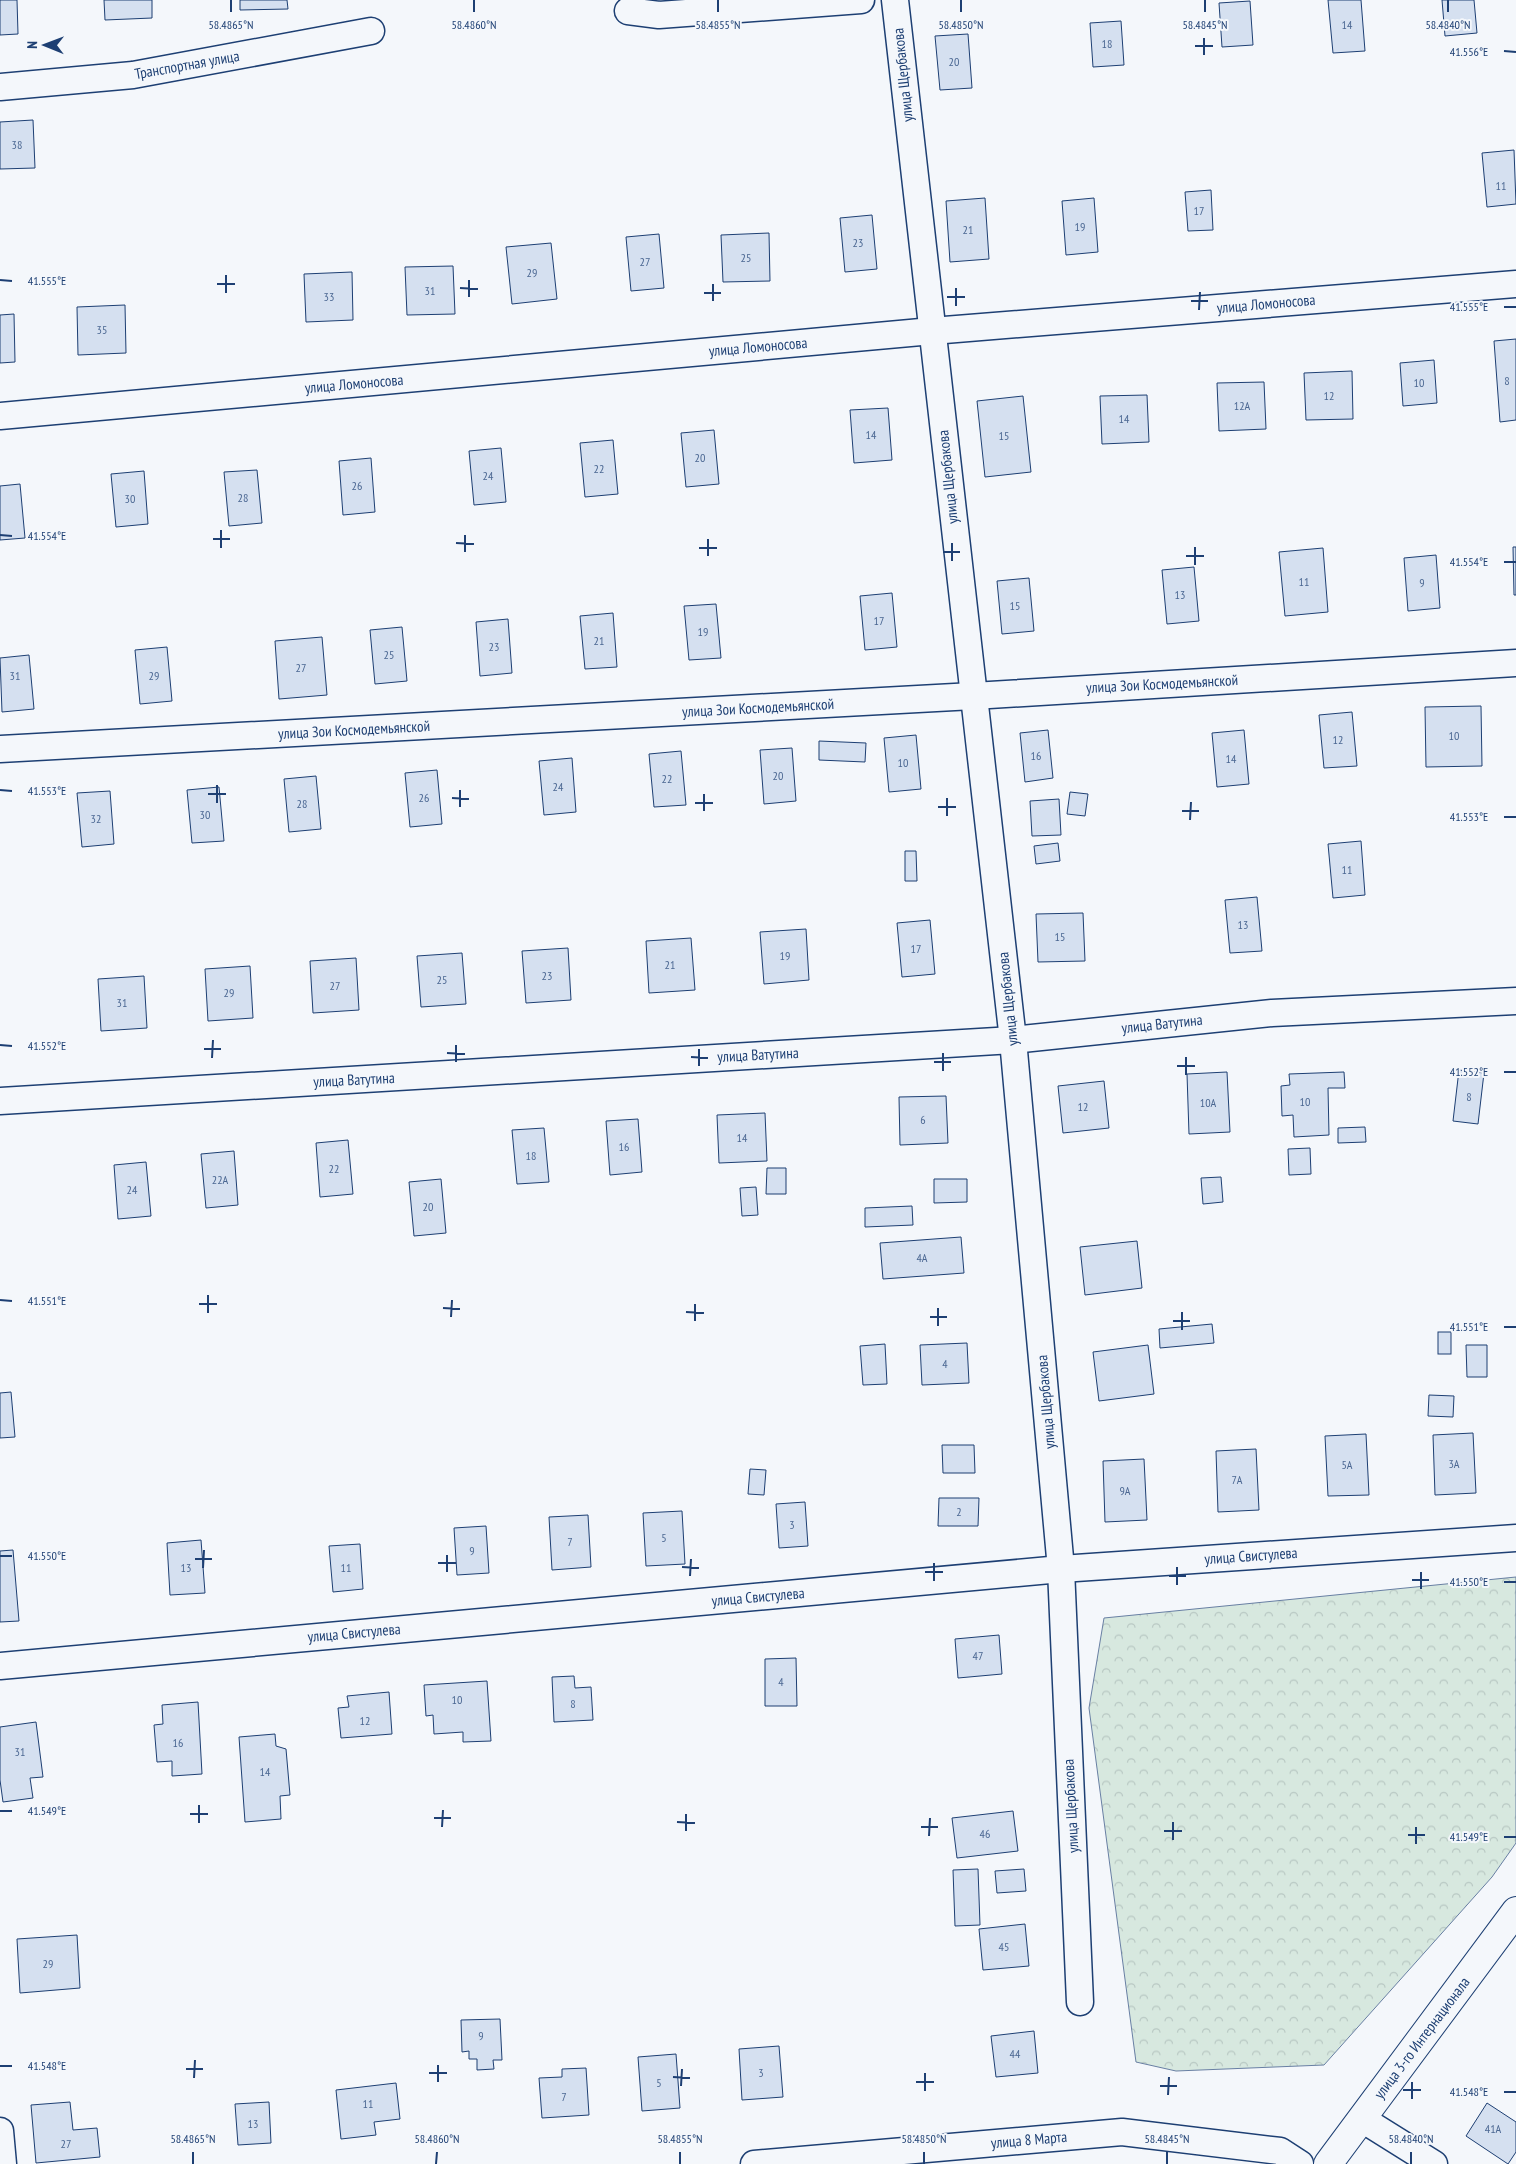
<svg xmlns="http://www.w3.org/2000/svg" width="1516" height="2164" viewBox="0 0 1516 2164" font-family="'PT Sans Narrow',sans-serif">
<style>
.forest{fill:url(#forest-crowns);stroke:#687fa3}
.building{fill:#d5e0f0;stroke:#1d3f73}
.lines{fill:none;stroke-linecap:round;stroke-linejoin:round}
.minor-casing{stroke:#1d3f73;stroke-width:29}
.secondary-casing{stroke:#1d3f73;stroke-width:30}
.minor{stroke:#f4f7fb;stroke-width:26}
.secondary{stroke:#f4f7fb;stroke-width:28}
.ticks{fill:none;stroke:#1d3f73;stroke-width:2}
.labels{text-anchor:middle;stroke-width:4;stroke-linejoin:round;paint-order:stroke}
.number-label{font-size:12px;fill:#4b6792}
.street-label{font-size:15px;fill:#1d3f73;stroke:#f4f7fb}
.ticks-label{font-size:12px;text-anchor:middle;fill:#1d3f73;stroke:#f4f7fb;stroke-width:4;stroke-linejoin:round;paint-order:stroke}
</style>
<defs>
<pattern id="forest-crowns" width="20" height="18" patternUnits="userSpaceOnUse" patternTransform="scale(1.25)"><rect width="20" height="18" fill="#d7e8df"/><path d="M2 6a3 3 0 1 1 6 0M12 15a3 3 0 1 1 6 0" fill="none" stroke="#b8c8c3"/></pattern>
</defs>
<rect width="100%" height="100%" fill="#f4f7fb"/>
<path class="forest" d="M1516,1577V1843L1492,1877L1324,2065L1176,2071L1136,2062L1089,1708L1104,1618Z"/>
<g class="building">
<path d="M0,0H17L18,34L0,35Z"/>
<path d="M104,0H152V18L105,20Z"/>
<path d="M240,0H287L288,9L240,10Z"/>
<path d="M1328,0H1361L1365,51L1333,53Z"/>
<path d="M1442,0H1474L1477,33L1445,36Z"/>
<path d="M1250,1L1253,45L1222,47L1219,3Z"/>
<path d="M1121,21L1124,65L1093,67L1090,23Z"/>
<path d="M968,34L972,88L940,90L935,36Z"/>
<path d="M33,120L35,168L0,169V122Z"/>
<path d="M1514,150L1516,204L1487,207L1482,153Z"/>
<path d="M1211,190L1213,230L1188,231L1185,192Z"/>
<path d="M985,198L989,259L950,262L946,201Z"/>
<path d="M1094,198L1098,252L1066,255L1062,201Z"/>
<path d="M872,215L877,269L845,272L840,218Z"/>
<path d="M769,233L770,281L723,282L721,235Z"/>
<path d="M659,234L664,288L631,291L626,237Z"/>
<path d="M551,243L557,299L512,304L506,247Z"/>
<path d="M453,266L455,314L407,315L405,267Z"/>
<path d="M352,272L353,320L306,322L304,274Z"/>
<path d="M125,305L126,353L78,355L77,307Z"/>
<path d="M14,314L15,362L0,363V315Z"/>
<path d="M1516,339V420L1500,422L1494,341Z"/>
<path d="M1434,360L1437,403L1403,406L1400,363Z"/>
<path d="M1352,371L1353,419L1306,420L1304,373Z"/>
<path d="M1264,382L1266,429L1219,431L1217,383Z"/>
<path d="M1147,395L1149,442L1102,444L1100,396Z"/>
<path d="M1023,396L1031,472L985,477L977,401Z"/>
<path d="M888,408L892,460L854,463L850,410Z"/>
<path d="M714,430L719,484L686,487L681,433Z"/>
<path d="M613,440L618,494L585,497L580,443Z"/>
<path d="M501,448L506,502L474,505L469,451Z"/>
<path d="M371,458L375,512L343,515L339,461Z"/>
<path d="M257,470L262,523L229,526L224,472Z"/>
<path d="M144,471L148,524L116,527L111,474Z"/>
<path d="M20,484L25,538L0,540V486Z"/>
<path d="M1513,547H1516V595H1514Z"/>
<path d="M1323,548L1328,612L1285,616L1279,552Z"/>
<path d="M1436,555L1440,608L1408,611L1404,558Z"/>
<path d="M1194,567L1199,621L1167,624L1162,570Z"/>
<path d="M1029,578L1034,631L1002,634L997,581Z"/>
<path d="M892,593L897,647L865,650L860,596Z"/>
<path d="M716,604L721,658L689,660L684,606Z"/>
<path d="M613,613L617,667L585,669L580,616Z"/>
<path d="M508,619L512,673L480,676L476,622Z"/>
<path d="M402,627L407,681L375,684L370,630Z"/>
<path d="M322,637L327,695L279,699L275,641Z"/>
<path d="M167,647L172,701L140,704L135,650Z"/>
<path d="M29,655L34,709L2,712L0,658Z"/>
<path d="M1481,706L1482,766L1426,767L1425,707Z"/>
<path d="M1352,712L1357,766L1324,768L1319,715Z"/>
<path d="M1048,730L1053,778L1025,782L1020,733Z"/>
<path d="M1244,730L1249,784L1217,787L1212,733Z"/>
<path d="M916,735L921,789L889,792L884,738Z"/>
<path d="M819,741L866,743L865,762L819,760Z"/>
<path d="M792,748L796,801L764,804L760,750Z"/>
<path d="M681,751L686,805L654,807L649,754Z"/>
<path d="M572,758L576,812L544,815L539,761Z"/>
<path d="M437,770L442,824L410,827L405,773Z"/>
<path d="M316,776L321,829L289,832L284,779Z"/>
<path d="M219,787L224,841L192,843L187,790Z"/>
<path d="M110,791L114,844L82,847L77,793Z"/>
<path d="M1070,792L1088,794L1085,816L1067,814Z"/>
<path d="M1059,799L1061,835L1032,836L1030,801Z"/>
<path d="M1361,841L1365,895L1333,898L1328,844Z"/>
<path d="M1058,843L1060,861L1036,864L1034,846Z"/>
<path d="M905,851H916L917,881H905Z"/>
<path d="M1257,897L1262,951L1230,953L1225,900Z"/>
<path d="M1083,913L1085,961L1038,962L1036,914Z"/>
<path d="M930,920L935,974L902,977L897,923Z"/>
<path d="M806,929L809,980L764,984L760,932Z"/>
<path d="M691,938L695,990L649,993L646,941Z"/>
<path d="M568,948L571,1000L526,1003L522,951Z"/>
<path d="M462,953L466,1004L421,1007L417,956Z"/>
<path d="M356,958L359,1010L313,1013L310,961Z"/>
<path d="M250,966L253,1018L208,1021L205,969Z"/>
<path d="M144,976L147,1028L101,1031L98,979Z"/>
<path d="M1459,1070L1484,1073L1478,1124L1453,1121Z"/>
<path d="M1227,1072L1230,1132L1189,1134L1187,1074Z"/>
<path d="M1344,1072L1345,1088H1328L1329,1135L1294,1137L1293,1115L1282,1116L1281,1086L1290,1085L1289,1074Z"/>
<path d="M1104,1081L1109,1128L1063,1133L1058,1086Z"/>
<path d="M946,1096L948,1143L900,1145L899,1097Z"/>
<path d="M765,1113L767,1161L719,1163L717,1115Z"/>
<path d="M638,1119L642,1172L610,1175L606,1121Z"/>
<path d="M1365,1127L1366,1142L1338,1143V1128Z"/>
<path d="M544,1128L549,1182L517,1184L512,1130Z"/>
<path d="M348,1140L353,1194L320,1197L316,1143Z"/>
<path d="M1310,1148L1311,1174L1289,1175L1288,1149Z"/>
<path d="M234,1151L238,1205L206,1208L201,1154Z"/>
<path d="M146,1162L151,1216L118,1219L114,1165Z"/>
<path d="M767,1168H786V1194H766Z"/>
<path d="M1221,1177L1223,1202L1203,1204L1201,1178Z"/>
<path d="M441,1179L446,1233L414,1236L409,1182Z"/>
<path d="M934,1179H967V1202L934,1203Z"/>
<path d="M756,1187L758,1215L742,1216L740,1188Z"/>
<path d="M912,1206L913,1225L865,1227V1208Z"/>
<path d="M961,1237L964,1273L883,1279L880,1243Z"/>
<path d="M1137,1241L1142,1288L1085,1295L1080,1247Z"/>
<path d="M1212,1324L1214,1343L1160,1348L1159,1329Z"/>
<rect x="1438" y="1332" width="13" height="22"/>
<path d="M967,1343L969,1383L922,1385L920,1345Z"/>
<path d="M885,1344L887,1384L863,1385L860,1346Z"/>
<path d="M1148,1345L1154,1394L1099,1401L1093,1352Z"/>
<path d="M1466,1345H1487V1377H1467Z"/>
<path d="M11,1392L15,1437L0,1438V1393Z"/>
<path d="M1429,1395L1454,1396L1453,1417L1428,1416Z"/>
<path d="M1473,1433L1476,1493L1435,1495L1433,1435Z"/>
<path d="M1366,1434L1369,1495L1328,1496L1325,1436Z"/>
<path d="M942,1445H974L975,1473H943Z"/>
<path d="M1256,1449L1259,1510L1218,1512L1216,1451Z"/>
<path d="M1144,1459L1147,1520L1105,1522L1103,1461Z"/>
<path d="M750,1469L766,1470L764,1495L748,1494Z"/>
<path d="M939,1498H979L978,1526H938Z"/>
<path d="M805,1502L808,1546L779,1548L776,1504Z"/>
<path d="M682,1511L685,1564L646,1566L643,1513Z"/>
<path d="M588,1515L591,1567L552,1570L549,1517Z"/>
<path d="M486,1526L489,1573L457,1575L454,1528Z"/>
<path d="M201,1540L205,1593L170,1595L167,1543Z"/>
<path d="M360,1544L363,1589L333,1592L329,1546Z"/>
<path d="M13,1550L19,1621L0,1622V1551Z"/>
<path d="M999,1635L1002,1674L958,1678L955,1639Z"/>
<path d="M796,1658L797,1706H765V1659Z"/>
<path d="M574,1676L575,1688L591,1687L593,1720L554,1722L552,1677Z"/>
<path d="M487,1681L491,1741L463,1742V1732L434,1734L433,1715L426,1716L424,1685Z"/>
<path d="M389,1692L392,1734L341,1738L338,1708L349,1707L347,1696Z"/>
<path d="M198,1702L202,1774L172,1776V1761L157,1762L154,1725L163,1724L162,1705Z"/>
<path d="M36,1722L43,1777L30,1778L33,1798L3,1802L0,1780V1727Z"/>
<path d="M275,1734L276,1746L286,1749L290,1795L280,1796L281,1819L245,1822L239,1737Z"/>
<path d="M1013,1811L1018,1851L957,1858L952,1818Z"/>
<path d="M978,1869L980,1925L955,1926L953,1870Z"/>
<path d="M1024,1869L1026,1891L997,1893L995,1871Z"/>
<path d="M1025,1924L1029,1966L983,1970L979,1929Z"/>
<path d="M77,1935L80,1988L20,1993L17,1939Z"/>
<path d="M500,2019L502,2060H493L494,2069L477,2070V2059H469V2051L462,2052L461,2020Z"/>
<path d="M1034,2031L1038,2073L996,2077L991,2036Z"/>
<path d="M779,2046L783,2097L742,2100L739,2049Z"/>
<path d="M676,2054L680,2108L642,2111L638,2057Z"/>
<path d="M586,2068L589,2115L542,2118L539,2078L562,2077V2069Z"/>
<path d="M396,2083L400,2119L374,2122L376,2135L341,2139L336,2090Z"/>
<path d="M70,2102L73,2130L97,2128L100,2157L36,2163L31,2105Z"/>
<path d="M269,2102L271,2143L238,2145L235,2104Z"/>
<path d="M1487,2103L1516,2122V2152L1508,2164L1466,2136Z"/>
</g>
<g class="lines">
<g class="minor-casing">
<g id="minor">
<path d="M895,0L1013,1040L1061,1569L1080,2002"/>
<path d="M628,11L659,15L861,0"/>
<path d="M0,87L133,75L371,31"/>
<path d="M0,416L932,331L1516,284"/>
<path d="M0,749L973,696L1516,663"/>
<path d="M0,1101L1013,1040L1272,1013L1516,1001"/>
<path d="M0,1666L1061,1569L1516,1538"/>
<path d="M1362,2119L1434,2164"/>
<path d="M0,2131L3,2164"/>
<path d="M754,2164L1122,2132L1280,2151L1300,2164"/>
</g>
</g>
<g class="secondary-casing">
<path id="secondary" d="M1328,2164L1516,1911"/>
</g>
<use href="#minor" class="minor"/>
<use href="#secondary" class="secondary"/>
</g>
<path class="ticks" d="M231,12V0M474,12V0M718,12V0M961,12V0M1205,12V0M1448,12V0M1195,46H1213M1504,51L1516,52M1204,55V38M0,280L12,281M217,284H235M460,288L478,289M226,293V275M704,293H721M469,297V280M947,297H965M713,301V284M1191,301H1208M956,306V288M1504,307H1516M1199,310L1200,292M0,535L12,536M213,539H230M456,543L474,544M221,548V530M699,548H717M465,552V535M943,552H960M708,556V539M1186,556H1204M952,561V543M1504,562H1516M1195,565V547M0,790L12,791M208,794H226M452,798L469,799M217,803V785M695,803H713M460,807V790M938,807H956M704,811V794M1182,811H1199M947,816V798M1504,817H1516M1190,820L1191,802M0,1045L12,1046M204,1049H221M447,1053L465,1054M691,1057L708,1058M212,1058L213,1040M456,1062V1045M934,1062H951M699,1066V1049M1177,1066H1195M943,1071V1053M1504,1072H1516M1186,1075V1057M0,1300L12,1301M199,1304H217M443,1308L460,1309M686,1312L704,1313M208,1313V1295M451,1317L452,1300M930,1317H947M695,1321V1304M1173,1321H1190M938,1326V1308M1504,1327H1516M1182,1330V1312M0,1556H12M195,1559H212M438,1563H456M682,1567L699,1568M203,1568L204,1550M447,1572V1555M925,1572H943M690,1576L691,1559M1169,1576H1186M1412,1580H1429M934,1581V1563M1504,1582H1516M1177,1585V1567M1421,1589V1572M0,1811H12M190,1814H208M434,1818H451M677,1822L695,1823M199,1823V1805M442,1827L443,1810M921,1827H938M686,1831V1814M1164,1831H1182M1408,1835H1425M929,1836L930,1818M1504,1837H1516M1173,1840V1822M1416,1844V1827M0,2066H12M186,2069H203M429,2073H447M673,2077L690,2078M194,2078L195,2060M438,2082V2065M916,2082H934M681,2086L682,2069M1160,2086H1177M1403,2090H1421M925,2091V2073M1504,2092H1516M1168,2095L1169,2077M1412,2099V2082M193,2164V2152M436,2164L437,2152M680,2164V2152M924,2164V2152M1167,2164V2152M1411,2164V2152"/>
<g class="labels">
<g class="number-label">
<text x="1347" y="29">14</text>
<text x="1107" y="48">18</text>
<text x="954" y="66">20</text>
<text x="17" y="149">38</text>
<text x="1501" y="190">11</text>
<text x="1199" y="215">17</text>
<text x="1080" y="231">19</text>
<text x="968" y="234">21</text>
<text x="858" y="247">23</text>
<text x="746" y="262">25</text>
<text x="645" y="266">27</text>
<text x="532" y="277">29</text>
<text x="430" y="295">31</text>
<text x="329" y="301">33</text>
<text x="102" y="334">35</text>
<text x="1507" y="385">8</text>
<text x="1419" y="387">10</text>
<text x="1329" y="400">12</text>
<text x="1242" y="410">12А</text>
<text x="1124" y="423">14</text>
<text x="871" y="439">14</text>
<text x="1004" y="440">15</text>
<text x="700" y="462">20</text>
<text x="599" y="473">22</text>
<text x="488" y="480">24</text>
<text x="357" y="490">26</text>
<text x="243" y="502">28</text>
<text x="130" y="503">30</text>
<text x="1304" y="586">11</text>
<text x="1422" y="587">9</text>
<text x="1180" y="599">13</text>
<text x="1015" y="610">15</text>
<text x="879" y="625">17</text>
<text x="703" y="636">19</text>
<text x="599" y="645">21</text>
<text x="494" y="651">23</text>
<text x="389" y="659">25</text>
<text x="301" y="672">27</text>
<text x="15" y="680">31</text>
<text x="154" y="680">29</text>
<text x="1454" y="740">10</text>
<text x="1338" y="744">12</text>
<text x="1036" y="760">16</text>
<text x="1231" y="763">14</text>
<text x="903" y="767">10</text>
<text x="778" y="780">20</text>
<text x="667" y="783">22</text>
<text x="558" y="791">24</text>
<text x="424" y="802">26</text>
<text x="302" y="808">28</text>
<text x="205" y="819">30</text>
<text x="96" y="823">32</text>
<text x="1347" y="874">11</text>
<text x="1243" y="929">13</text>
<text x="1060" y="941">15</text>
<text x="916" y="953">17</text>
<text x="785" y="960">19</text>
<text x="670" y="969">21</text>
<text x="547" y="980">23</text>
<text x="442" y="984">25</text>
<text x="335" y="990">27</text>
<text x="229" y="997">29</text>
<text x="122" y="1007">31</text>
<text x="1469" y="1101">8</text>
<text x="1305" y="1106">10</text>
<text x="1208" y="1107">10А</text>
<text x="1083" y="1111">12</text>
<text x="923" y="1124">6</text>
<text x="742" y="1142">14</text>
<text x="624" y="1151">16</text>
<text x="531" y="1160">18</text>
<text x="334" y="1173">22</text>
<text x="220" y="1184">22А</text>
<text x="132" y="1194">24</text>
<text x="428" y="1211">20</text>
<text x="922" y="1262">4А</text>
<text x="945" y="1368">4</text>
<text x="1454" y="1468">3А</text>
<text x="1347" y="1469">5А</text>
<text x="1237" y="1484">7А</text>
<text x="1125" y="1495">9А</text>
<text x="959" y="1516">2</text>
<text x="792" y="1529">3</text>
<text x="664" y="1542">5</text>
<text x="570" y="1546">7</text>
<text x="472" y="1555">9</text>
<text x="186" y="1572">13</text>
<text x="346" y="1572">11</text>
<text x="978" y="1660">47</text>
<text x="781" y="1686">4</text>
<text x="457" y="1704">10</text>
<text x="573" y="1708">8</text>
<text x="365" y="1725">12</text>
<text x="178" y="1747">16</text>
<text x="20" y="1756">31</text>
<text x="265" y="1776">14</text>
<text x="985" y="1838">46</text>
<text x="1004" y="1951">45</text>
<text x="48" y="1968">29</text>
<text x="481" y="2040">9</text>
<text x="1015" y="2058">44</text>
<text x="761" y="2077">3</text>
<text x="659" y="2087">5</text>
<text x="564" y="2101">7</text>
<text x="368" y="2108">11</text>
<text x="253" y="2128">13</text>
<text x="1493" y="2133">41А</text>
<text x="66" y="2148">27</text>
</g>
<g class="street-label">
<text transform="translate(187 65) rotate(-10)" y="5">Транспортная улица</text>
<text transform="translate(903 75) rotate(-96)" y="5">улица Щербакова</text>
<text transform="translate(1266 304) rotate(-5)" y="5">улица Ломоносова</text>
<text transform="translate(758 347) rotate(-5)" y="5">улица Ломоносова</text>
<text transform="translate(354 384) rotate(-5)" y="5">улица Ломоносова</text>
<text transform="translate(948 477) rotate(-96)" y="5">улица Щербакова</text>
<text transform="translate(1162 684) rotate(-3)" y="5">улица Зои Космодемьянской</text>
<text transform="translate(758 708) rotate(-3)" y="5">улица Зои Космодемьянской</text>
<text transform="translate(354 730) rotate(-3)" y="5">улица Зои Космодемьянской</text>
<text transform="translate(1008 999) rotate(-96)" y="5">улица Щербакова</text>
<text transform="translate(1162 1024) rotate(-6)" y="5">улица Ватутина</text>
<text transform="translate(758 1055) rotate(-3)" y="5">улица Ватутина</text>
<text transform="translate(354 1080) rotate(-3)" y="5">улица Ватутина</text>
<text transform="translate(1046 1402) rotate(-95)" y="5">улица Щербакова</text>
<text transform="translate(1251 1556) rotate(-4)" y="5">улица Свистулева</text>
<text transform="translate(758 1597) rotate(-5)" y="5">улица Свистулева</text>
<text transform="translate(354 1633) rotate(-5)" y="5">улица Свистулева</text>
<text transform="translate(1071 1806) rotate(-93)" y="5">улица Щербакова</text>
<text transform="translate(1422 2038) rotate(-53)" y="5">улица 3-го Интернационала</text>
<text transform="translate(1029 2140) rotate(-5)" y="5">улица 8 Марта</text>
</g>
</g>
<g class="ticks-label">
<text x="231" y="29">58.4865°N</text>
<text x="474" y="29">58.4860°N</text>
<text x="718" y="29">58.4855°N</text>
<text x="961" y="29">58.4850°N</text>
<text x="1205" y="29">58.4845°N</text>
<text x="1448" y="29">58.4840°N</text>
<text x="1469" y="56">41.556°E</text>
<text x="47" y="285">41.555°E</text>
<text x="1469" y="311">41.555°E</text>
<text x="47" y="540">41.554°E</text>
<text x="1469" y="566">41.554°E</text>
<text x="47" y="795">41.553°E</text>
<text x="1469" y="821">41.553°E</text>
<text x="47" y="1050">41.552°E</text>
<text x="1469" y="1076">41.552°E</text>
<text x="47" y="1305">41.551°E</text>
<text x="1469" y="1331">41.551°E</text>
<text x="47" y="1560">41.550°E</text>
<text x="1469" y="1586">41.550°E</text>
<text x="47" y="1815">41.549°E</text>
<text x="1469" y="1841">41.549°E</text>
<text x="47" y="2070">41.548°E</text>
<text x="1469" y="2096">41.548°E</text>
<text x="193" y="2143">58.4865°N</text>
<text x="437" y="2143">58.4860°N</text>
<text x="680" y="2143">58.4855°N</text>
<text x="924" y="2143">58.4850°N</text>
<text x="1167" y="2143">58.4845°N</text>
<text x="1411" y="2143">58.4840°N</text>
</g>
<g transform="translate(45 45) rotate(271)" stroke="#f4f7fb" stroke-width="4" paint-order="stroke">
<path d="M0-4L9 19L0 12L-9 19Z" fill="#1d3f73"/>
<text y="-8" font-size="14" font-weight="bold" text-anchor="middle" fill="#1d3f73">N</text>
</g>
</svg>
